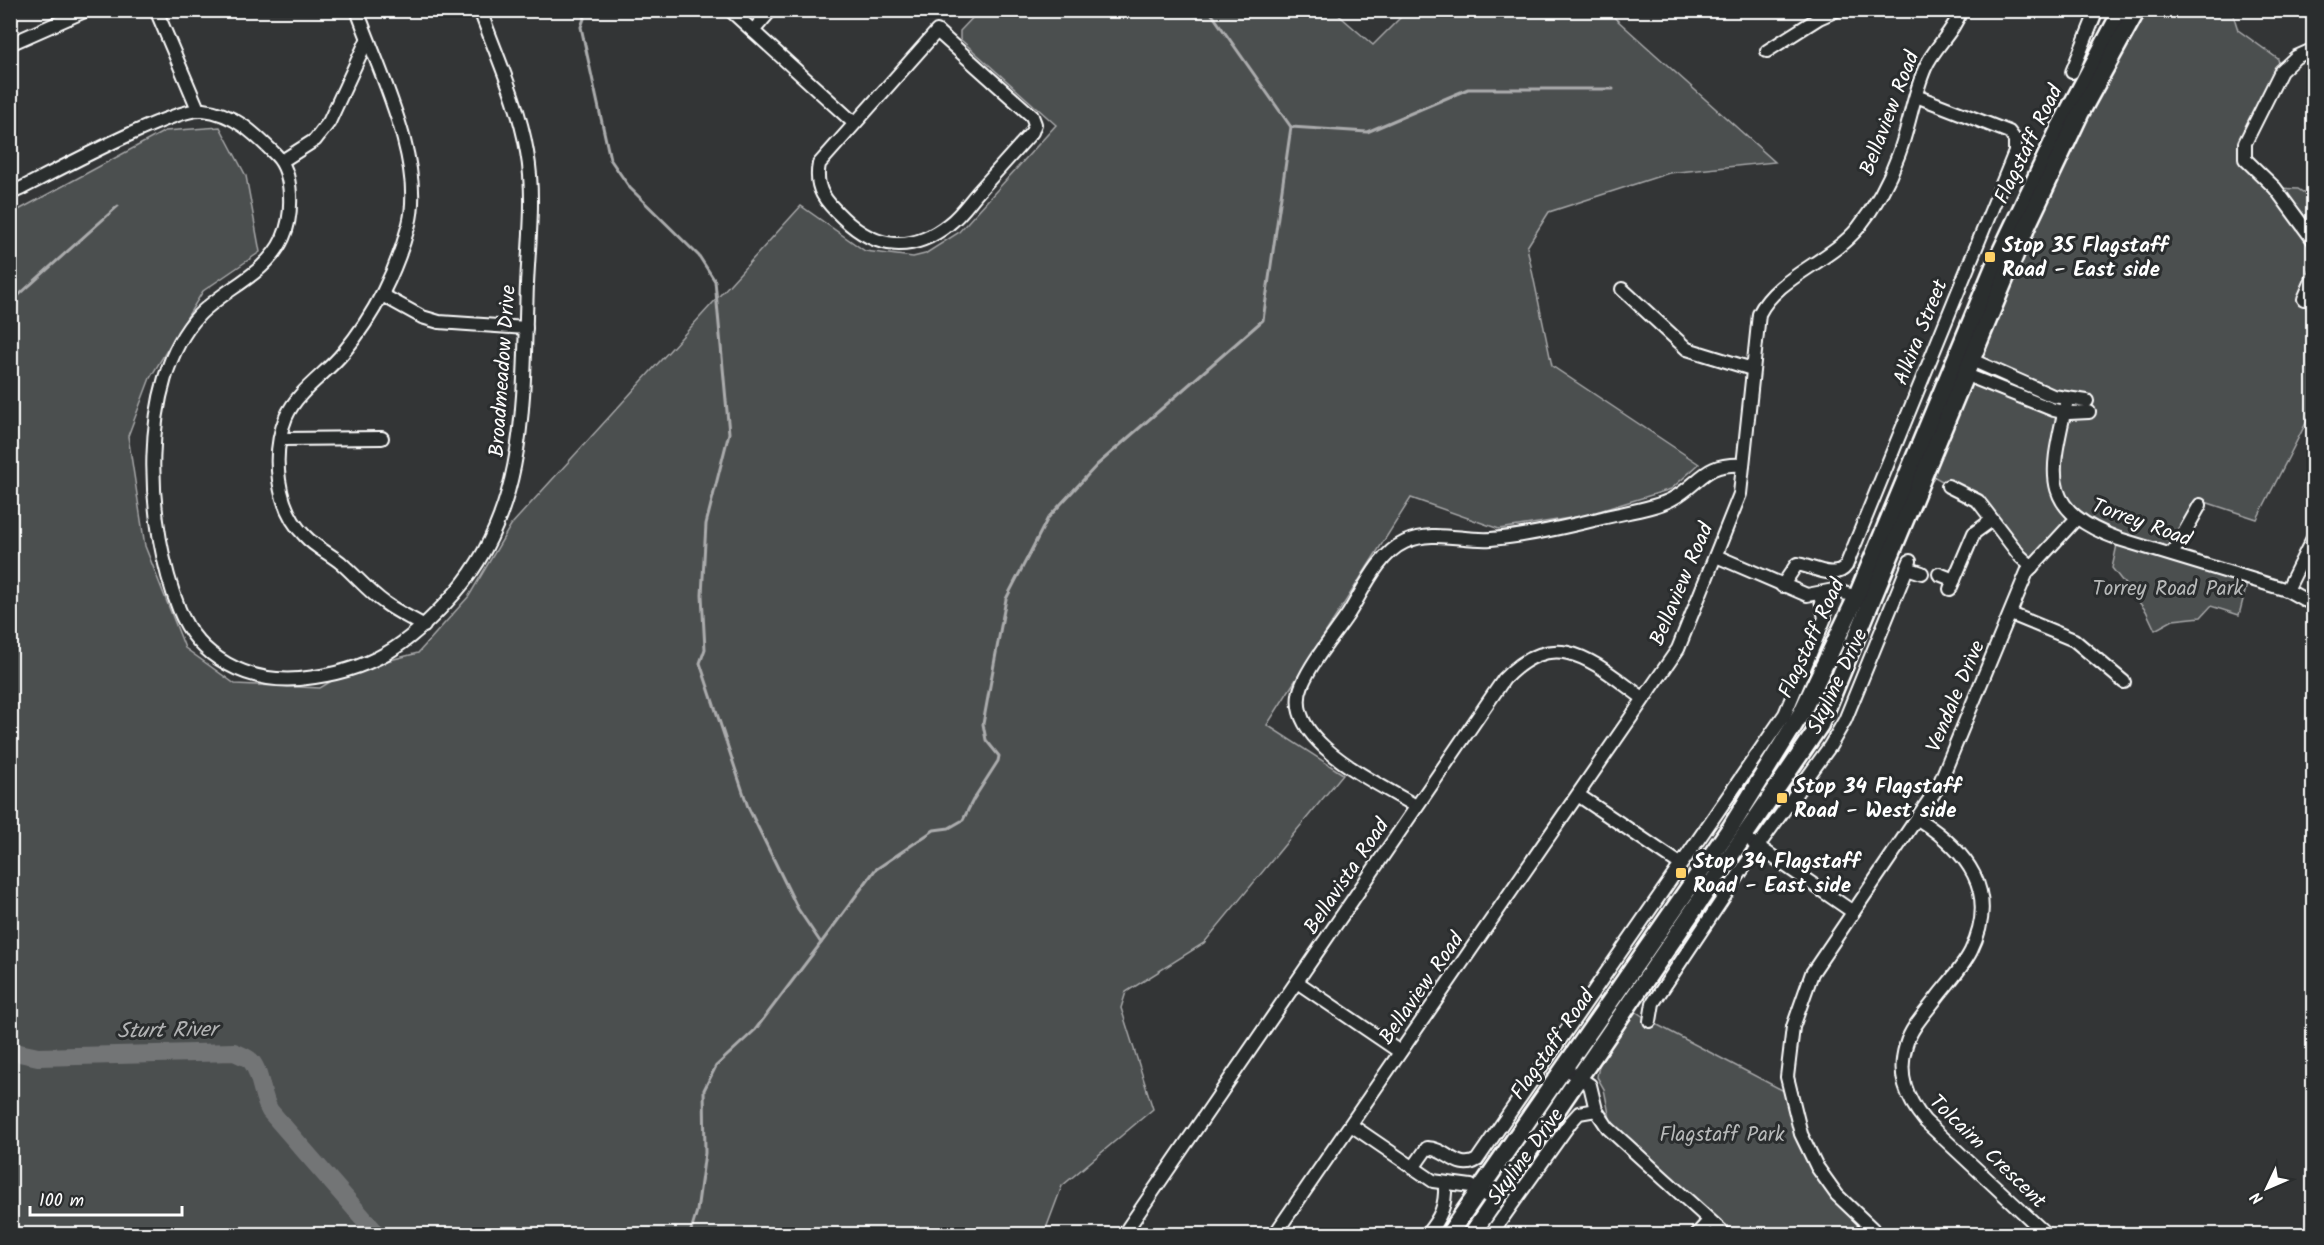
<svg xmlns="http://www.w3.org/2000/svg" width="2324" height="1245" viewBox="0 0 2324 1245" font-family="Kalam,sans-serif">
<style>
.green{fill:#4c4f50;stroke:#a6a7a8;stroke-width:1.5}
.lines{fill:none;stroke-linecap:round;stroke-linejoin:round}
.stream{stroke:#abacad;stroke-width:3}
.river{stroke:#737576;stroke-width:18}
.minor-casing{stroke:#fff;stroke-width:16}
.secondary-casing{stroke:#fff;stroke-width:21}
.minor{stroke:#2a2d2e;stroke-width:12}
.secondary{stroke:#2a2d2e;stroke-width:16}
.poi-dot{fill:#ffd166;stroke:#2a2d2e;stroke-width:2}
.labels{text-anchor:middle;stroke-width:6;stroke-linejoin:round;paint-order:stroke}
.street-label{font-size:21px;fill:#fff;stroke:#2a2d2e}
.poi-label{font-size:21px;font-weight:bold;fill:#fff;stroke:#2a2d2e;text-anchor:start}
.park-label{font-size:21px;fill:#b7b9b9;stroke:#2a2d2e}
.water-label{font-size:22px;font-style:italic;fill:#b2b3b4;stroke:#2a2d2e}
</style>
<rect width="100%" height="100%" fill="#333536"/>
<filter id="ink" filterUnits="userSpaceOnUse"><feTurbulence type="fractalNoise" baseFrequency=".0167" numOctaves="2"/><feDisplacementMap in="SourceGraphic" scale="12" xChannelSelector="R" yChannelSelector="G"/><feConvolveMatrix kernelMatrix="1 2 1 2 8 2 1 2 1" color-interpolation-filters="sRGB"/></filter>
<g filter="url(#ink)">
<g class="green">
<path d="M2145,10L2232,11L2238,30L2278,59L2281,71L2245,143V159L2275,188L2298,189L2313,199V276L2304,299L2308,315L2313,320V409L2257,519L2202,501L2172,554L2076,519L2032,567L1978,501L1924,471L1974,348L2135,13Z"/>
<path d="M979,11H1334L1373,45L1407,11H1607L1775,162L1669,173L1549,212L1527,247L1552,366L1699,464L1671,489L1583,516L1499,529L1411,498L1267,725L1343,774L1204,943L1126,992L1121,1008L1153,1109L1062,1186L1044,1234H11V214L165,131L220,127L246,176L260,252L203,291L150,378L128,436L145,546L185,648L235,684L320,688L350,670L418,653L469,596L511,525L801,206L865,251L913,257L925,254L958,233L1056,125L960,39V31Z"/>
<path d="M2118,540L2248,580L2239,615L2211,606L2201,617L2173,620L2155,630L2146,611L2112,568Z"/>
<path d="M1635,1011L1650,1021L1784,1091C1797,1158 1822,1189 1870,1234H1732L1611,1124L1604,1089L1597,1077L1599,1065Z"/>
</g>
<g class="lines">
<g class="stream">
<path d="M587,10L581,27L610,159L630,188L699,256L715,281L729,433L706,524L702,595L705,649L700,663L748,807L798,909L821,943L755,1030L716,1066L704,1090L705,1153L697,1211L690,1234"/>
<path d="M1291,127L1367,132L1468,89H1613"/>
<path d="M10,303L118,206"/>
<path d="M821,943L875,870L934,830L949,828L963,820L973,800L998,761L999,756L986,740L983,724L1006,599L1048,518L1097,465L1263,320L1291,127L1209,10"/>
</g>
<path class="river" d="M10,1051L38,1057L234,1052C238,1054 247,1057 251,1061C261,1072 261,1096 270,1111L377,1234"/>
<g class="minor-casing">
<g id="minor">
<path d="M156,10L198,109"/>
<path d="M357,10C378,69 425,162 409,224C397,270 374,316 343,353C326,374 298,390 286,417C271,454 276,508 305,536C315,547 330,554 341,563C356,576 369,592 385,603C397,612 411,618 424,626"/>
<path d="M730,10L854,123"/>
<path d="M753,31L771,10"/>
<path d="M937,31L1032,116L1035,124L1032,132C1015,151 997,171 980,190C970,201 961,215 949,224C913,253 876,250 843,218C826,202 814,189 819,164Z"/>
<path d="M10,44L87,10"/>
<path d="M2314,49L2296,57L2281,71L2245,143V159L2275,188L2314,241"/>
<path d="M1767,51L1819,18L1837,10"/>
<path d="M2072,72L2097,10"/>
<path d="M282,161L315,140L329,122L367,40"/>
<path d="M10,194C45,177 172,107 203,110C234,113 255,134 276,155C294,173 293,216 283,238C266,275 225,288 199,315C136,383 147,529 179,609C198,658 248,683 299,679C371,672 408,646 455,593C530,507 523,391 527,284C529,240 535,195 527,152C519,104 497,57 480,10"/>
<path d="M1622,289L1687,349L1752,369"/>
<path d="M382,295L422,317L439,322L526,328"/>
<path d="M2304,299L2314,276"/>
<path d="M1965,357L2053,396L2087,401"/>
<path d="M1959,372L2054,410L2069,413L2089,412"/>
<path d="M2067,400C2051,473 2037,509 2119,539L2287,590L2314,605"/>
<path d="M281,439L382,438"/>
<path d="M1948,486L1978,501L2020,556L2032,567"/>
<path d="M2172,554L2200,505"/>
<path d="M1716,556L1807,595L1834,590L1863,599"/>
<path d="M1907,568L1922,573"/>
<path d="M1939,574L1954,580"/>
<path d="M1782,586L1797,564C1811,566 1836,581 1846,566L2015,152V140L2009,132L1916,96"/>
<path d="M1950,589L1974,533L1992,520"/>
<path d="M2287,590L2314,536"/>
<path d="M2011,614L2074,640L2124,682"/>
<path d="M1578,795L1680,864"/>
<path d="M1416,806C1378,783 1279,739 1302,685C1312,661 1332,638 1347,616C1362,593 1378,554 1405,542C1433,529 1462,541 1491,539C1527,536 1562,528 1598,519C1619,513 1654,509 1672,499C1703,482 1702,463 1743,465"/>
<path d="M1918,819C1967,851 2000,891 1971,951C1963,967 1949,982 1938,996C1927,1011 1911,1027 1906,1045C1897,1075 1906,1098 1925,1121L2046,1234"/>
<path d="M1753,843L1853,912"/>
<path d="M1297,982L1400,1052"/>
<path d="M1650,1021L1653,1003L1758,846L1830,746L1845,720L1910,561"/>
<path d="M1563,1067L1590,1085L1596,1110L1608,1128L1725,1234"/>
<path d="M1351,1125L1433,1181L1471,1186L1495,1201"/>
<path d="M1413,1168L1427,1148C1446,1148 1458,1172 1477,1160L1785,714L1825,618L1820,595"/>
<path d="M1126,1234L1128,1228L1504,679C1557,624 1594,663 1643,698"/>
<path d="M1275,1234L1678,649L1740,494L1759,314C1777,277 1830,262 1858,228C1874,208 1889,181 1898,156C1909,128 1913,96 1925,68C1934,47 1954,32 1961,10"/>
<path d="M1427,1234C1440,1218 1446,1207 1445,1185"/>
<path d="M1491,1234L1570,1123L1579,1113L1596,1110"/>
<path d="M1697,1234L1709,1221"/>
<path d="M1878,1234L1837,1195L1817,1167L1801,1134L1787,1077L1793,1027L1812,973L1938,787L2027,572L2076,519"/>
</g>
</g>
<g class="secondary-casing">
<g id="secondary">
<path d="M1449,1234L1731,827L1802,712L1857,596L1995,264L2060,127L2122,10"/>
<path d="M1472,1234L1820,725L2027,226L2080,114L2137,10"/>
</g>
</g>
<use href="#minor" class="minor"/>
<use href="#secondary" class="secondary"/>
</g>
</g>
<g class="poi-dot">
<rect x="1984" y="251" width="12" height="12" rx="3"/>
<rect x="1776" y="792" width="12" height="12" rx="3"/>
<rect x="1675" y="867" width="12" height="12" rx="3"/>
</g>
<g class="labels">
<g class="street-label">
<text transform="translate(1889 113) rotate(-69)" y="7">Bellaview Road</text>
<text transform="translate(2028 144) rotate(-64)" y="7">Flagstaff Road</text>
<text transform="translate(1920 332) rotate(-68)" y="7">Alkira Street</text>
<text transform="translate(502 371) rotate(-86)" y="7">Broadmeadow Drive</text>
<text transform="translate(2142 522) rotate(20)" y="7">Torrey Road</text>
<text transform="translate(1681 584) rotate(-67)" y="7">Bellaview Road</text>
<text transform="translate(1811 638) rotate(-65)" y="7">Flagstaff Road</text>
<text transform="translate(1837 681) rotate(-65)" y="7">Skyline Drive</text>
<text transform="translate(1955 696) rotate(-67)" y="7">Vendale Drive</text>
<text transform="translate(1346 876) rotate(-56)" y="7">Bellavista Road</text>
<text transform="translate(1421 988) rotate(-55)" y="7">Bellaview Road</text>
<text transform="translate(1552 1044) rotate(-55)" y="7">Flagstaff Road</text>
<text transform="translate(1988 1151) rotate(44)" y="7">Tolcairn Crescent</text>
<text transform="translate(1525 1156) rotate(-54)" y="7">Skyline Drive</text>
</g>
<g class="poi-label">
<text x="2002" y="252">Stop 35 Flagstaff<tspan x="2002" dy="24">Road - East side</tspan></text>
<text x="1794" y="793">Stop 34 Flagstaff<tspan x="1794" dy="24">Road - West side</tspan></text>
<text x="1693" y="868">Stop 34 Flagstaff<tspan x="1693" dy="24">Road - East side</tspan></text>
</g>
<g class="park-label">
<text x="2168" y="595">Torrey Road Park</text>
<text x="1722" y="1141">Flagstaff Park</text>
</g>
<g class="water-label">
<text transform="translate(167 1029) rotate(-1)" y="8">Sturt River</text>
</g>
</g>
<rect width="2324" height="1245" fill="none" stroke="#2a2d2e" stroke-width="36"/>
<rect x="18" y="18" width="2288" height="1209" fill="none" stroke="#fff" stroke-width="2" filter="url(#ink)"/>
<g transform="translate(2267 1188) rotate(226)" stroke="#2a2d2e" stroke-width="4.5" paint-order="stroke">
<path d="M0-4.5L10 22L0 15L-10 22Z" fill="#ffffff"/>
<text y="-9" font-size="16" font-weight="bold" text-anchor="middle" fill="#ffffff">N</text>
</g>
<path d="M30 1206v9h152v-9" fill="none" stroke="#ffffff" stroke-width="3"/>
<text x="39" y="1206" font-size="18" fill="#ffffff" stroke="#2a2d2e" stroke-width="4.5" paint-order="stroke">100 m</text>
</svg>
